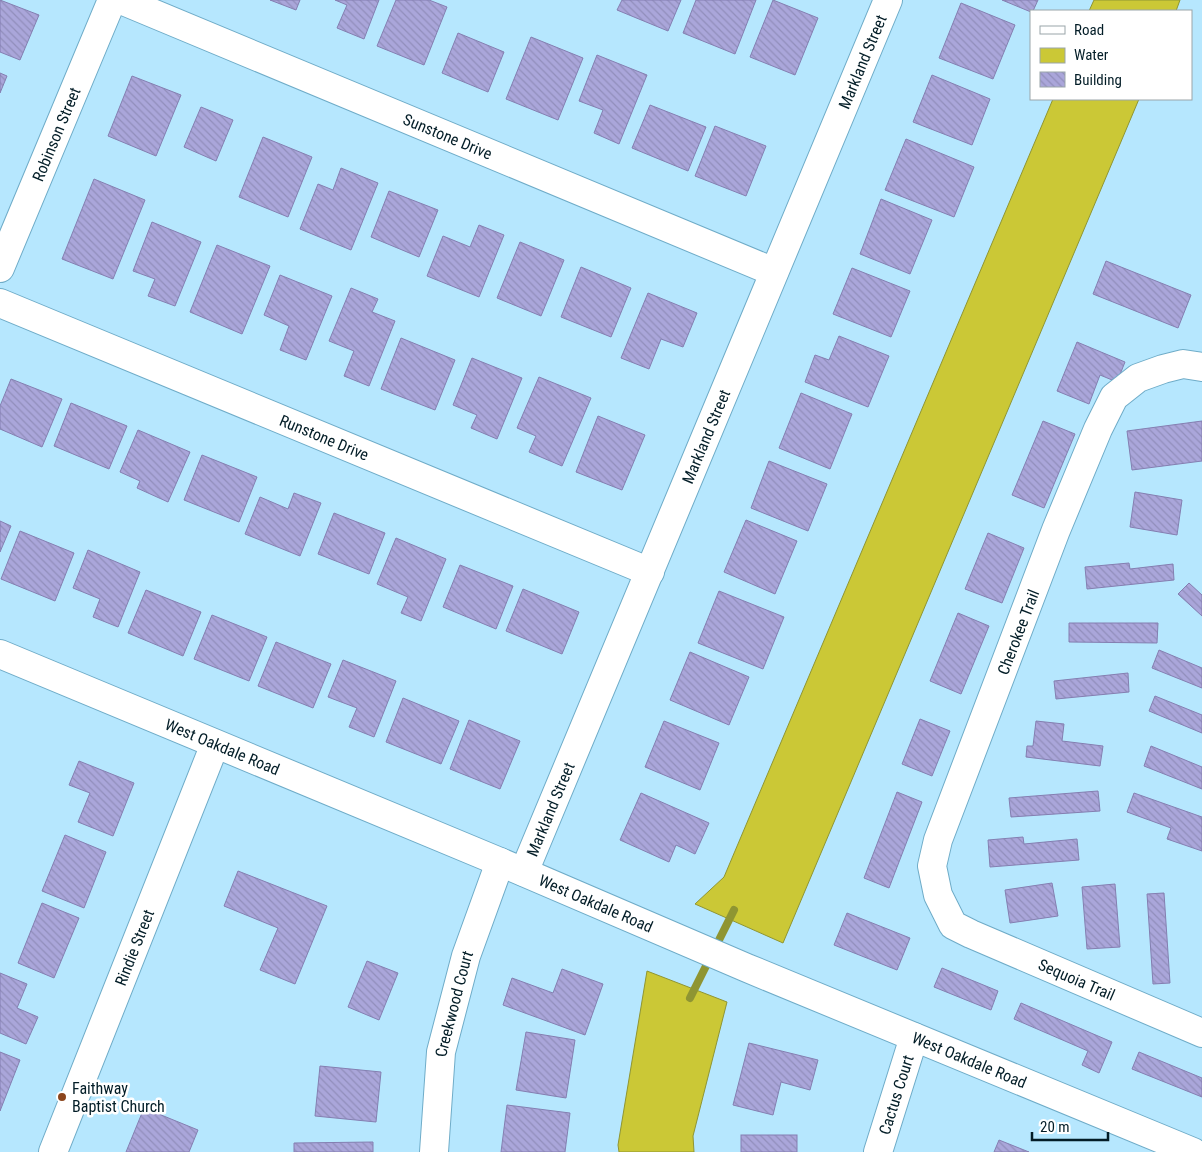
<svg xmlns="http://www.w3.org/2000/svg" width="1202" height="1152" viewBox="0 0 1202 1152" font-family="'Roboto Condensed',sans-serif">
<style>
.water{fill:#cbc836;stroke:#8f9532}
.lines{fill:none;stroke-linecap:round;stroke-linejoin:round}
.stream{stroke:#8f9532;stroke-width:8}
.building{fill:url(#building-back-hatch);stroke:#847fb1}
.street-casing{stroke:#6facc8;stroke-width:30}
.secondary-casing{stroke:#6facc8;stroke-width:30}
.street{stroke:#fff;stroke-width:28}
.secondary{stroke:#fff;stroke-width:28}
.poi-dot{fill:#8b451c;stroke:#fff;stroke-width:2}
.labels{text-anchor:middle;stroke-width:5;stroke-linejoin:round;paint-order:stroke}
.street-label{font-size:16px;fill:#031d27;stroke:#fff}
.poi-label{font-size:16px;fill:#031d27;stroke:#fff;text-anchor:start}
</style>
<defs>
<pattern id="building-back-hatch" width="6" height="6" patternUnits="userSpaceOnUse" patternTransform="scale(1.25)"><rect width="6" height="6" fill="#aaa6da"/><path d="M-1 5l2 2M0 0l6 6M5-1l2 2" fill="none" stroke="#918ebb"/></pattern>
</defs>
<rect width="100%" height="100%" fill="#b6e7fe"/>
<g class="water">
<path d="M1094,0H1180L1176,11H1089Z"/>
<path d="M1053,99H1139L783,943L695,904L724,877Z"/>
<path d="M647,971L727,1002L693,1136L694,1152H619L618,1145Z"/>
</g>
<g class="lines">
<path class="stream" d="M690,998L734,910"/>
</g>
<g class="building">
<path d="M0,0L39,15L20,60L0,52Z"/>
<path d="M270,0H300L296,10Z"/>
<path d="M335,0H379L364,39L337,28L347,5Z"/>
<path d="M396,0H429L447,7L424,65L377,46Z"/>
<path d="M622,0H681L668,31L617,10Z"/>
<path d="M696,0H756L735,54L683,33Z"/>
<path d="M773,0L818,18L795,75L750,57Z"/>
<path d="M1002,0H1038L1033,11L1031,12Z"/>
<path d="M961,3L1015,25L993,79L939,58Z"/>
<path d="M458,33L504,52L488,92L442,73Z"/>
<path d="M531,37L583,58L558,120L506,99Z"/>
<path d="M597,55L647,75L619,144L594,133L603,110L579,101Z"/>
<path d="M0,73L7,76L0,93Z"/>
<path d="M932,75L990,99L972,145L913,122Z"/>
<path d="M132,76L181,95L156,156L108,136Z"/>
<path d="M650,105L706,127L688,171L632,148Z"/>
<path d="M201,107L233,120L216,161L184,147Z"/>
<path d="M715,126L766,146L746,196L695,176Z"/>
<path d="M263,137L312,157L288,217L239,197Z"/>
<path d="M906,139L974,167L954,217L885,190Z"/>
<path d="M341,168L378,183L351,250L300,229L318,184L333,190Z"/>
<path d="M94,179L145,200L113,279L62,259Z"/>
<path d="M389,191L438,210L419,257L371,237Z"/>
<path d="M881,199L932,220L910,274L860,254Z"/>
<path d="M152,222L201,242L175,306L148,296L155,279L133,271Z"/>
<path d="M479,225L504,235L479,297L427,276L443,236L470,247Z"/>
<path d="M520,242L564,260L541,316L497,298Z"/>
<path d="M217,245L270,266L242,334L190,312Z"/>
<path d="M1106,261L1191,295L1178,328L1093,294Z"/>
<path d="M581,267L631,288L611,337L561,317Z"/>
<path d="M852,268L910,291L891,337L833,314Z"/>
<path d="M280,275L332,296L306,360L280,350L289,326L264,315Z"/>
<path d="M351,288L378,299L372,312L395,321L369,386L344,376L354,351L329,341Z"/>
<path d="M648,293L697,313L683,347L661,339L649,369L621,358Z"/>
<path d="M839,336L889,356L868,407L805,382L815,355L829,360Z"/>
<path d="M401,338L455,360L435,410L381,389Z"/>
<path d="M1077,342L1125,362L1117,382L1100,375L1089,404L1057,391Z"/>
<path d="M472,358L522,378L497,439L471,428L477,415L453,405Z"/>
<path d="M539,377L591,398L562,466L529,452L536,436L517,428Z"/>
<path d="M11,379L62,399L42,447L0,429V406Z"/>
<path d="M801,393L852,414L830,469L779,448Z"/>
<path d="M71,403L127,426L109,469L54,446Z"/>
<path d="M598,416L645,435L622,490L576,472Z"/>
<path d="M1043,421L1075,434L1044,508L1012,495Z"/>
<path d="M1202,421V461L1132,470L1127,431Z"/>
<path d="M138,430L190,452L168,502L137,488L140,481L120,472Z"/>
<path d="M202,455L257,477L239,522L184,500Z"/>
<path d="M769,461L827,484L808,531L751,508Z"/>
<path d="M1135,492L1182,500L1177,535L1130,527Z"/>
<path d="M294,493L321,503L300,556L245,534L260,497L288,509Z"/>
<path d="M334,513L385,533L369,574L318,554Z"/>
<path d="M746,520L797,541L775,594L724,572Z"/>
<path d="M0,521L11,526L0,552Z"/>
<path d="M20,531L74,553L55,601L1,579Z"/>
<path d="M988,533L1024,548L1002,603L965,589Z"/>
<path d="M396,538L446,559L421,621L401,613L408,597L377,584Z"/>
<path d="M88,550L140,572L118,627L93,617L100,599L73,588Z"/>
<path d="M1129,563L1130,569L1173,564L1174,580L1087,589L1085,567Z"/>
<path d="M460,565L513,586L496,629L443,607Z"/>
<path d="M1189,583L1202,595V616L1178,594Z"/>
<path d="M523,589L579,612L562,654L506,631Z"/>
<path d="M146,590L201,612L183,656L128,633Z"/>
<path d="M719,591L784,617L763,669L698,643Z"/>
<path d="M958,613L989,626L961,694L930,681Z"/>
<path d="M212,615L267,637L249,681L194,659Z"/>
<path d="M1069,623H1158L1157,643L1069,642Z"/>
<path d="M276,642L331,664L313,708L258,686Z"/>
<path d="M1159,650L1202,668V688L1152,668Z"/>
<path d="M690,652L749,677L729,725L670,700Z"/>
<path d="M343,660L396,681L374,737L349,727L357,708L328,697Z"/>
<path d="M1128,673L1129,692L1056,699L1054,681Z"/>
<path d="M1155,696L1202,715V733L1149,711Z"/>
<path d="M403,698L459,721L441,764L386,742Z"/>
<path d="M920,719L950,731L932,776L902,764Z"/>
<path d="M469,720L520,741L500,789L450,769Z"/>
<path d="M664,721L719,743L700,790L645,767Z"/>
<path d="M1036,721L1064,724L1062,741L1103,746L1100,766L1026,757L1027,746H1033Z"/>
<path d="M1151,746L1202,767V789L1144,766Z"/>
<path d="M79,761L134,783L113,836L78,822L90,793L69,785Z"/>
<path d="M1098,791L1100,811L1011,817L1009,798Z"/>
<path d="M897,792L922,802L889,888L864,878Z"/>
<path d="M641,793L709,823L695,854L676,845L669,862L620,840Z"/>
<path d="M1134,793L1202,817V851L1167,839L1171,828L1127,812Z"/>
<path d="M65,835L106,852L84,908L42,891Z"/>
<path d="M1023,837L1024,844L1077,839L1079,860L990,867L988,840Z"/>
<path d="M238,871L327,906L295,984L260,970L278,928L224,906Z"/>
<path d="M1052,883L1058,916L1010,923L1005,890Z"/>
<path d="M1115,884L1120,947L1087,949L1082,887Z"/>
<path d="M1164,893L1170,983L1153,984L1147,894Z"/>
<path d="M42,903L79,918L54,978L18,963Z"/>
<path d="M847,913L910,938L897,970L834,945Z"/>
<path d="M367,961L398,973L379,1020L348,1007Z"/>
<path d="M942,968L998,991L991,1010L934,987Z"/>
<path d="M562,969L603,984L585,1035L503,1005L512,978L553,993Z"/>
<path d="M0,973L27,984L17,1008L38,1017L26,1044L0,1033Z"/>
<path d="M1021,1003L1112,1042L1099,1073L1082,1065L1088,1051L1014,1019Z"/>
<path d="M526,1032L575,1040L566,1098L516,1090Z"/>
<path d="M749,1043L818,1060L810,1090L781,1082L773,1115L733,1105Z"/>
<path d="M0,1052L20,1060L0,1111Z"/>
<path d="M1139,1052L1202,1078V1097L1132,1069Z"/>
<path d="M320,1066L381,1072L376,1122L315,1116Z"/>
<path d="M507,1105L570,1113L565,1152H501Z"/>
<path d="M144,1108L198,1130L189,1152H126Z"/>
<rect x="741" y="1135" width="56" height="17"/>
<path d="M999,1140L1029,1152H994Z"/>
<path d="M373,1142V1152H294V1143Z"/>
</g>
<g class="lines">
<g class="street-casing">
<g id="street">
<path id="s1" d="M121,0L774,272"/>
<path id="s2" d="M0,268L112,0"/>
<path id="s3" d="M0,303L650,572"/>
<path id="s4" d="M1202,367L1183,364L1163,369L1138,378L1114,397L1098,429L1056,530L938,840L932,866L938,895L953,925L971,934L1202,1033"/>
<path id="s5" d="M524,872L888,0"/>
<path id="s6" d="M53,1152L215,744"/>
<path id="s7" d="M434,1152L441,1052L466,956L500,862"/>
<path id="s8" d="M878,1152L914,1037"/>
</g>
</g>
<g class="secondary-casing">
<g id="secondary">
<path id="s9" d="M0,654L500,862L747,968L1193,1152"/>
</g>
</g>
<use href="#street" class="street"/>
<use href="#secondary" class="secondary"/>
</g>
<circle class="poi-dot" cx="62" cy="1097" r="5"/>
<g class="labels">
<g class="street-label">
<text dy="6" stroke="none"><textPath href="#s5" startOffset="878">Markland Street</textPath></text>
<text dy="6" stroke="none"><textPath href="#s2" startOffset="145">Robinson Street</textPath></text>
<text dy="6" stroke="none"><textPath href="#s1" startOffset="354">Sunstone Drive</textPath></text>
<text dy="6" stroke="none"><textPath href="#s5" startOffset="472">Markland Street</textPath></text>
<text dy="6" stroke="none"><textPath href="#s3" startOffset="351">Runstone Drive</textPath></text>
<text transform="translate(1018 632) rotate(-69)" y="6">Cherokee Trail</text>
<text dy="6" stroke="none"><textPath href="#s9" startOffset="241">West Oakdale Road</textPath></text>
<text dy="6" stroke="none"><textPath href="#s5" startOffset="68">Markland Street</textPath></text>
<text dy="6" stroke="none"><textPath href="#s9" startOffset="646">West Oakdale Road</textPath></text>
<text dy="6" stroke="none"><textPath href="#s6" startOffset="220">Rindie Street</textPath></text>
<text dy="6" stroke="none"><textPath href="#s4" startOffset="799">Sequoia Trail</textPath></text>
<text dy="6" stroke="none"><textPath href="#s7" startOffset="150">Creekwood Court</textPath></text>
<text dy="6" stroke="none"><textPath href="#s9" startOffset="1051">West Oakdale Road</textPath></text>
<text dy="6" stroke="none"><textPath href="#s8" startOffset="60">Cactus Court</textPath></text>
</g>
<g class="poi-label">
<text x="72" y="1094">Faithway<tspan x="72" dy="18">Baptist Church</tspan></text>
</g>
</g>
<rect x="1030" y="10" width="162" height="90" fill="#ffffff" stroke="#9aa5a9"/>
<rect x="1040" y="26" width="25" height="8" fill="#ffffff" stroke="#9aa5a9"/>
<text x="1074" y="35" font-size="15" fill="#031d27">Road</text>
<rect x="1040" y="48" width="25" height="15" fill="#cbc836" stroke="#9aa5a9"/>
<text x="1074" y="60" font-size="15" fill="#031d27">Water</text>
<rect x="1040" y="72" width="25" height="15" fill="url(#building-back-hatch)" stroke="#9aa5a9"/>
<text x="1074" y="85" font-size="15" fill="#031d27">Building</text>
<path d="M1032 1132v8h76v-8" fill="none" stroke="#031d27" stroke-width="2.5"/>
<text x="1040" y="1132" font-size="15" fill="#031d27" stroke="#ffffff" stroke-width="4" paint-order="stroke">20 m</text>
</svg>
